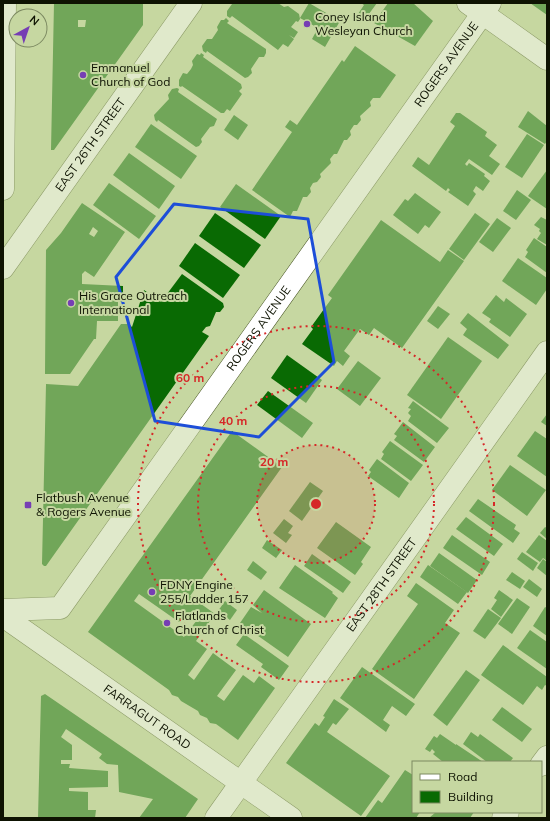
<svg xmlns="http://www.w3.org/2000/svg" width="550" height="821" viewBox="0 0 550 821" font-family="Mulish,sans-serif">
<style>
.building{fill:#096a03;fill-rule:evenodd}
.lines{fill:none;stroke-linecap:round;stroke-linejoin:round}
.minor-casing{stroke:#465322;stroke-width:23}
.major-casing{stroke:#465322;stroke-width:23}
.minor{stroke:#fff;stroke-width:22}
.major{stroke:#fff;stroke-width:22}
.marked{fill:none;stroke:#1d4ed8;stroke-width:3;stroke-linejoin:round}
.ring{fill:none;stroke:#d62828;stroke-width:2;stroke-dasharray:2 4}
.poi-dot{fill:#763eb4;stroke:#c6d7a1;stroke-width:1.5}
.labels{text-anchor:middle;stroke-width:4;stroke-linejoin:round;paint-order:stroke}
.poi-label{font-size:12px;fill:#0e1302;stroke:#c6d7a1;text-anchor:start}
.street-label{font-size:12px;fill:#0e1302;stroke:#c6d7a1}
.centre{fill:#d62828;stroke:#c6d7a1;stroke-width:2}
.ring-label{font-size:12px;text-anchor:middle;font-weight:bold;fill:#d62828;stroke:#c6d7a1;stroke-width:4;stroke-linejoin:round;paint-order:stroke}
</style>
<rect width="100%" height="100%" fill="#c6d7a1"/>
<g class="building">
<path d="M54,3H143V25L54,150H51ZM78,20H86L85,27H78Z"/>
<path d="M236,3H278L284,7L288,6L299,14L300,19L298,22L296,21L291,27L298,32L294,38L289,35L294,39L288,47L283,44L278,50L232,16L230,18L227,16V11L232,4Z"/>
<path d="M309,3L340,21L325,47L312,39L318,28L300,18Z"/>
<path d="M361,3H377L363,22L356,17L364,5Z"/>
<path d="M388,3H413L433,21L415,46L374,23Z"/>
<path d="M530,3H547V15Z"/>
<path d="M226,18L229,21L227,23L266,49V53L264,57H259L251,69L252,73L248,77L245,78L207,51L206,53L203,51L202,46L207,39H212L218,30L217,27L221,20H224Z"/>
<path d="M355,46L396,75L380,98H373L370,102L371,106L360,116L361,120L357,125H354L350,131L351,135L347,140H344L337,154H334L330,159L331,163L320,174L321,177L317,182L313,183L310,188L311,192L307,197H303L297,211H293L290,217L252,190L292,132L285,127L290,120L297,125L342,60L344,62Z"/>
<path d="M201,53L204,55L203,57L241,84L242,88L239,91L242,94L230,111L227,109L224,113H221L182,86L181,87L179,86V80L183,73L187,74L191,69L193,65L192,61L197,54L200,55Z"/>
<path d="M177,88L179,89L178,92L217,119L214,126L210,127L201,139L202,142L199,146L196,147L158,120L157,122L155,120L154,115L169,99L168,95L172,89Z"/>
<path d="M528,111L547,126V141L545,144L518,127Z"/>
<path d="M456,113H460L487,132L485,136L497,145L489,156L500,164L492,175L469,159L465,164L467,166L469,163L485,174L484,176L490,181L483,191L476,186L473,191L476,194L468,206L448,192L450,190L448,188L446,191L412,166L418,157L429,165L455,126L450,122Z"/>
<path d="M234,115L248,125L238,140L224,130Z"/>
<path d="M151,124L197,156L181,179L135,147Z"/>
<path d="M527,134L544,145L522,178L505,167Z"/>
<path d="M129,153L175,186L159,209L113,175Z"/>
<path d="M547,170V209L528,196Z"/>
<path d="M109,183L156,216L139,239L93,205Z"/>
<path d="M236,184L281,216L265,239L220,207Z"/>
<path d="M517,190L531,200L516,220L503,211Z"/>
<path d="M415,193L441,212L429,228L425,225L418,234L393,215L405,199L408,201Z"/>
<path d="M82,203L125,232L94,277L85,271L82,274V284L123,286V302H118V321H97L96,339H94L70,374H45L46,250L61,233ZM93,227L98,231L94,237L89,234Z"/>
<path d="M215,213L261,245L244,268L199,236Z"/>
<path d="M475,213L490,224L464,260L449,249Z"/>
<path d="M541,217L547,220V245L537,239L541,233L539,231L540,229L534,225Z"/>
<path d="M497,218L511,228L493,252L479,242Z"/>
<path d="M381,220L440,262L448,250L464,261L402,348L374,328L369,335L360,329L344,351L350,356L343,366L337,361L334,366L302,344L313,329L311,327L332,298L328,295Z"/>
<path d="M534,238L547,247V273L525,257L528,252L526,250Z"/>
<path d="M195,243L240,275L223,298L179,266Z"/>
<path d="M518,258L547,278V289L536,305L502,281Z"/>
<path d="M182,274L223,303L224,307L220,312H216L210,326L206,327L202,332L209,336L46,566H44L42,564L46,384L78,386L121,324H129L132,327L144,290L161,302Z"/>
<path d="M496,295L504,302L506,298L527,314L510,337L489,322L491,319L482,313Z"/>
<path d="M438,306L450,314L438,329L427,321Z"/>
<path d="M468,313L509,345L498,359L463,335L467,329L460,323Z"/>
<path d="M448,337L482,361L441,419L407,395Z"/>
<path d="M287,355L322,380L306,403L271,378Z"/>
<path d="M358,361L381,378L360,406L337,389Z"/>
<path d="M268,391L313,423L302,438L257,405Z"/>
<path d="M413,401L449,428L437,443L408,421L411,416L408,413L411,409L408,408Z"/>
<path d="M547,414V426L541,422Z"/>
<path d="M403,422L435,447L424,462L394,440L397,436L394,434Z"/>
<path d="M232,431L282,467L190,596L215,614L196,641L207,649L188,675L194,680L213,653L236,670L217,696L224,701L243,675L254,683L259,676L275,688L238,740L216,724L210,723L207,718L200,715L198,711L181,701L178,697L172,695L169,690L88,632ZM139,594L179,622L186,612L197,620L184,637L134,601Z"/>
<path d="M535,431L547,439V477L517,456Z"/>
<path d="M390,441L423,465L411,481L381,459L384,454L382,452Z"/>
<path d="M377,459L409,483L399,498L368,476L371,472L369,470Z"/>
<path d="M510,465L546,490L527,516L492,490Z"/>
<path d="M310,482L323,491L302,521L289,511Z"/>
<path d="M478,499L516,525L514,529L520,533L513,543L469,511Z"/>
<path d="M466,517L503,544L494,556L456,529Z"/>
<path d="M284,519L293,526L288,533L292,535L286,543L273,533Z"/>
<path d="M336,522L371,547L361,562L363,564L355,575L317,548Z"/>
<path d="M545,527L547,528V539L540,533Z"/>
<path d="M452,535L490,562L482,575L443,548Z"/>
<path d="M539,535L547,541V561L543,558L540,562L526,552Z"/>
<path d="M267,540L282,550L276,558L262,548Z"/>
<path d="M522,552L538,563L533,571L517,559Z"/>
<path d="M439,553L477,580L468,593L430,566Z"/>
<path d="M312,554L351,582L343,593L304,566Z"/>
<path d="M543,559L547,562V576L537,568Z"/>
<path d="M253,561L267,572L261,580L247,570Z"/>
<path d="M295,565L333,592L332,593L338,598L325,618L279,588Z"/>
<path d="M428,565L467,592L458,604L420,577Z"/>
<path d="M512,572L525,581L520,589L506,580Z"/>
<path d="M529,579L542,589L537,597L523,587Z"/>
<path d="M416,583L454,610L445,623L460,633L414,699L372,669L418,604L407,596Z"/>
<path d="M264,590L311,624L288,657L240,623L251,607L262,613L253,605Z"/>
<path d="M499,590L513,600L501,617L491,609L497,600L494,598Z"/>
<path d="M517,598L530,607L512,634L498,624Z"/>
<path d="M225,601L237,610L230,620L218,611Z"/>
<path d="M545,607L547,608V636L533,626Z"/>
<path d="M488,609L501,618L485,639L473,631Z"/>
<path d="M530,630L547,642V669L517,648Z"/>
<path d="M244,634L289,666L279,680L261,667L263,664L236,645Z"/>
<path d="M503,645L547,677V686L545,685L542,690L537,686L523,705L481,675Z"/>
<path d="M362,667L415,704L406,716L392,706L383,720L390,725L386,732L340,698Z"/>
<path d="M466,670L480,680L447,726L433,715Z"/>
<path d="M45,694L198,799L185,818H139L153,799L119,792L118,765L107,764L99,758L102,754L66,729L61,737L72,745V760H61V764H70L69,768L108,771V787L69,788V791L88,792V810H96L95,818H38L41,696Z"/>
<path d="M334,699L349,709L336,725L333,723L327,732L390,776L361,816L286,763L315,723L319,726L325,717L323,716Z"/>
<path d="M502,707L532,729L522,742L492,720Z"/>
<path d="M471,732L478,737L480,734L513,758L510,762H487L463,744Z"/>
<path d="M440,734L456,745V744L483,762H443L433,754L435,752L432,749L430,752L425,749L434,736L437,738Z"/>
<path d="M405,770L413,775V812H420L416,818H365L378,800L382,803Z"/>
<path d="M436,812H474L470,818H429Z"/>
</g>
<g class="lines">
<g class="minor-casing">
<g id="minor">
<path d="M468,3L547,59"/>
<path id="s1" d="M3,268L191,3"/>
<path id="s2" d="M3,616L291,818"/>
<path d="M541,765L547,757"/>
<path id="s3" d="M216,818L547,352"/>
<path d="M503,818L508,812"/>
</g>
</g>
<g class="major-casing">
<g id="major">
<path d="M3,189L5,3"/>
<path id="s4" d="M3,610L60,608L490,3"/>
</g>
</g>
<use href="#minor" class="minor"/>
<use href="#major" class="major"/>
</g>
<path d="M0 0H550V821H0ZM174,204L308,219L334,362L259,437L155,421L116,277Z" fill="#c6d7a1" fill-opacity=".55" fill-rule="evenodd"/>
<path class="marked" d="M174,204L308,219L334,362L259,437L155,421L116,277Z"/>
<circle cx="316" cy="504" r="59" fill="#d62828" fill-opacity=".12"/>
<g class="ring">
<circle cx="316" cy="504" r="59"/>
<circle cx="316" cy="504" r="118"/>
<circle cx="316" cy="504" r="178"/>
</g>
<g class="poi-dot">
<circle cx="307" cy="24" r="4"/>
<circle cx="83" cy="75" r="4"/>
<circle cx="71" cy="303" r="4"/>
<rect x="24" y="501" width="8" height="8" rx="2"/>
<circle cx="152" cy="592" r="4"/>
<circle cx="167" cy="623" r="4"/>
</g>
<g class="labels">
<g class="poi-label">
<text x="315" y="21">Coney Island<tspan x="315" dy="14">Wesleyan Church</tspan></text>
<text x="91" y="72">Emmanuel<tspan x="91" dy="14">Church of God</tspan></text>
<text x="79" y="300">His Grace Outreach<tspan x="79" dy="14">International</tspan></text>
<text x="36" y="502">Flatbush Avenue<tspan x="36" dy="14">&amp; Rogers Avenue</tspan></text>
<text x="160" y="589">FDNY Engine<tspan x="160" dy="14">255/Ladder 157</tspan></text>
<text x="175" y="620">Flatlands<tspan x="175" dy="14">Church of Christ</tspan></text>
</g>
<g class="street-label">
<text dy="4" stroke="none"><textPath href="#s4" startOffset="724">ROGERS AVENUE</textPath></text>
<text dy="4" stroke="none"><textPath href="#s1" startOffset="151">EAST 26TH STREET</textPath></text>
<text dy="4" stroke="none"><textPath href="#s4" startOffset="400">ROGERS AVENUE</textPath></text>
<text dy="4" stroke="none"><textPath href="#s3" startOffset="286">EAST 28TH STREET</textPath></text>
<text dy="4" stroke="none"><textPath href="#s2" startOffset="176">FARRAGUT ROAD</textPath></text>
</g>
</g>
<circle cx="316" cy="504" r="6" class="centre"/>
<g class="ring-label">
<text x="190" y="382">60 m</text>
<text x="233" y="425">40 m</text>
<text x="274" y="466">20 m</text>
</g>
<rect width="550" height="821" fill="none" stroke="#0e1302" stroke-width="8"/>
<rect x="412" y="761" width="130" height="52" fill="#c6d7a1" stroke="#7c8961"/>
<rect x="420" y="774" width="20" height="6" fill="#ffffff" stroke="#7c8961"/>
<text x="448" y="781" font-size="12" fill="#0e1302">Road</text>
<rect x="420" y="791" width="20" height="12" fill="#096a03" stroke="#7c8961"/>
<text x="448" y="801" font-size="12" fill="#0e1302">Building</text>
<g transform="translate(28 28) rotate(40)"><circle r="19" fill="#c6d7a1" stroke="#7c8961"/>
<path d="M0-3L7 15L0 10L-7 15Z" fill="#763eb4"/>
<text y="-6" font-size="11" font-weight="bold" text-anchor="middle" fill="#0e1302">N</text>
</g>
</svg>
